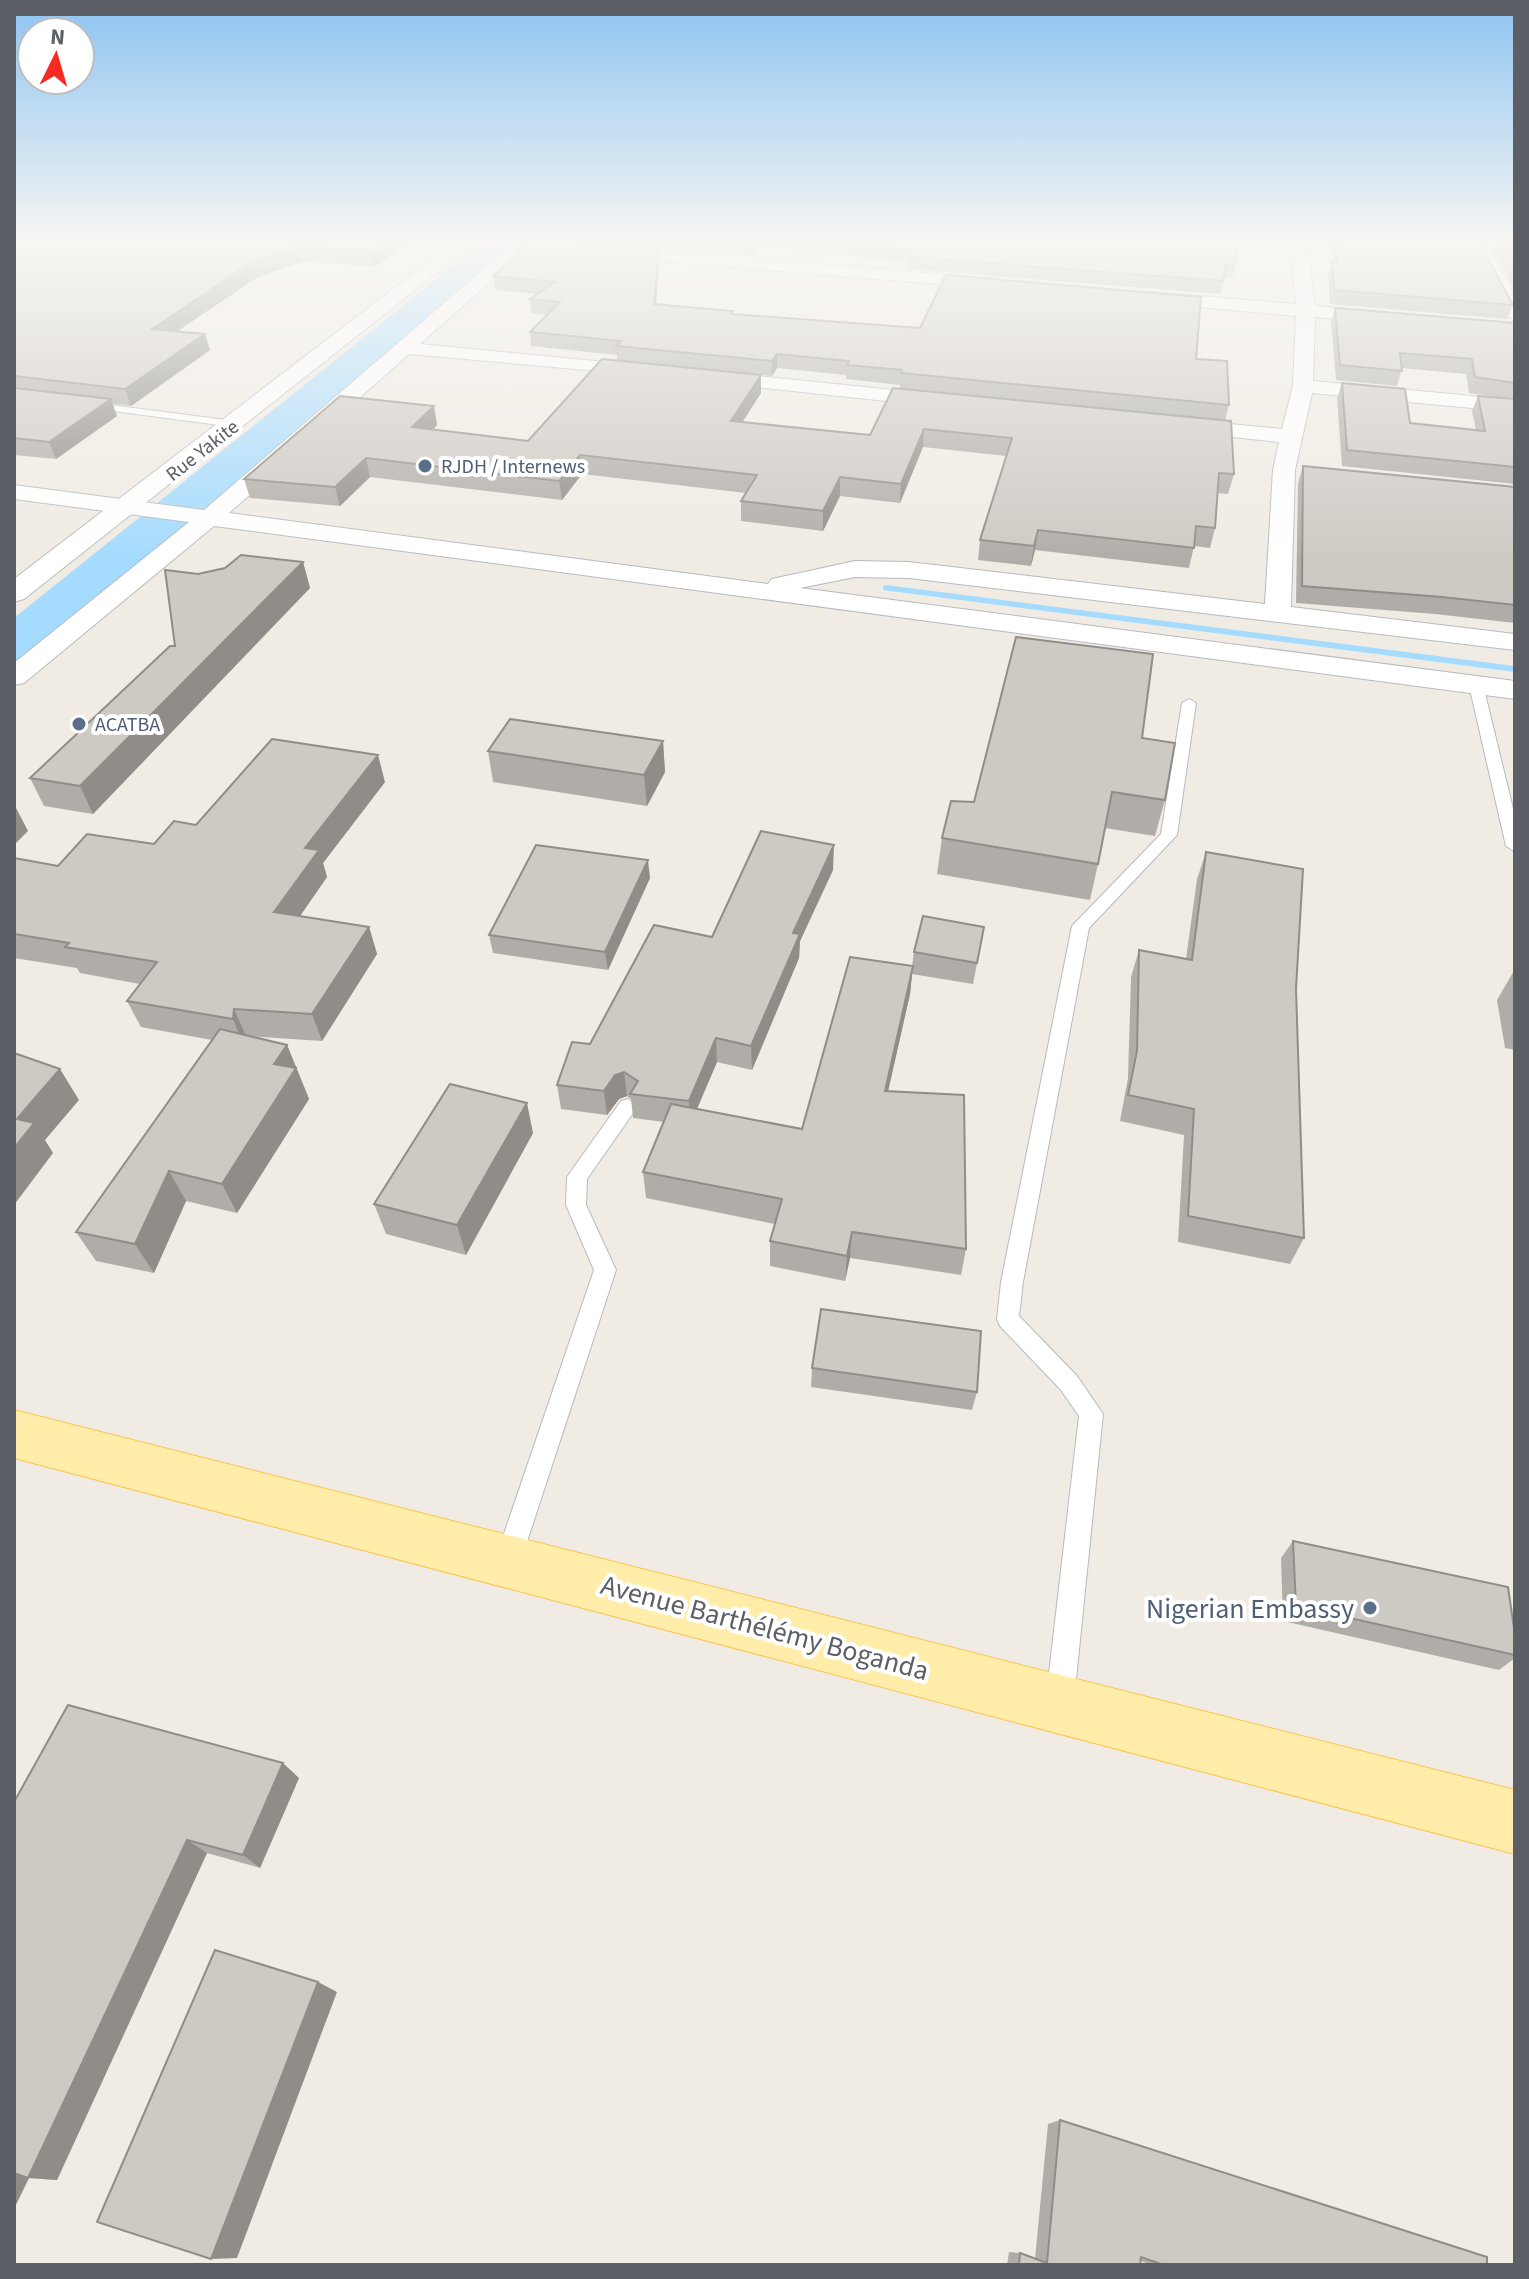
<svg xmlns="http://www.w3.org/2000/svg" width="1529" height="2279" viewBox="0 0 1529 2279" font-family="'Source Sans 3',sans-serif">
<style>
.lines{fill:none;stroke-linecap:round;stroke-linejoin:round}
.stream{fill:#a4dbff;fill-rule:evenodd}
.river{fill:#a4dbff;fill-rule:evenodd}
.lane-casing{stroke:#b6babf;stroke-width:2}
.street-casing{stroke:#b6babf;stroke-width:2}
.secondary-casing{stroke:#b7bbc1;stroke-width:2}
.primary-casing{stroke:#fcc450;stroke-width:2}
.lane{fill:#fff;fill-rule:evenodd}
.street{fill:#fff;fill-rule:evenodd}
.secondary{fill:#fff;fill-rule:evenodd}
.primary{fill:#ffeda9;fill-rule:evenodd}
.wall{fill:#b0ada8;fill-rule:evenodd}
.shaded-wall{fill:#908d88}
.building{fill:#cdc9c3;stroke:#908d88;stroke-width:2}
.service-dot{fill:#5c6f8a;stroke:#fff;stroke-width:3}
.labels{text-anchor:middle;stroke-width:8;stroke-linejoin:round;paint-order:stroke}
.far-street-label{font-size:20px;fill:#5c6066;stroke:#fff}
.far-service-label{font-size:20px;fill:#4e5e75;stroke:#fff;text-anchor:start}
.near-service-label{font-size:28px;fill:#4e5e75;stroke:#fff;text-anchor:end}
.near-street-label{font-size:28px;fill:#5c6066;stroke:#fff}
</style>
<rect width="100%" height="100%" fill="#f0ece4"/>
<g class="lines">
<path class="stream" d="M886,585L1515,666V672L883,590V586Z"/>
<path class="river" d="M480,244H518L34,658L14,663V618Z"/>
<g class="lane-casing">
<g id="lane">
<path d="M87,402L234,421L239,424L234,427L83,407L82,405Z"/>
<path d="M1476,681L1483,685L1515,817L1514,851L1506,846L1469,685Z"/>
<path d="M1189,699L1196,703L1177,835L1089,928L1023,1282L1019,1316L1077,1376L1103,1414L1074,1699L1070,1709L1060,1713L1050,1709L1046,1699L1079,1416L1061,1390L1000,1326L997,1319L1001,1282L1072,926L1161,834L1182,703Z"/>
<path d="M628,1099L638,1106L587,1179L586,1205L616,1270L521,1560L517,1569L508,1572L499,1569L495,1560L594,1270L566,1205L567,1177L621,1101Z"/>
</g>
</g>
<g class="street-casing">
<g id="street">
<path d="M513,244H570L997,279L1006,284L997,289L526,250L420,344L647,366L657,372L654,376L409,354L229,513L768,584L772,579L855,561L909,562L1265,604L1273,470L1279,442L1177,431L1166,425L1177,419L1282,429L1293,386L1296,316L1148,302L1139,297L1148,292L1296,304L1291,244H1307L1315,306L1387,312L1396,318L1387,324L1315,317L1313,381L1515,400V412L1312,393L1295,470L1291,607L1515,634V650L909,578L855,577L800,588L1515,681V699L214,526L24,683L14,685V663L189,522L14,499V485L204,510Z"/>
<path d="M1472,244H1488L1515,297V321L1506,315Z"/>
<path d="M707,371L942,395L952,401L942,407L700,381L697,377Z"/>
</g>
</g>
<g class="secondary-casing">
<path id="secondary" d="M452,244H473L24,599L14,602V579Z"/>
</g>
<g class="primary-casing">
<path id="primary" d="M14,1410L1515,1790V1854L14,1458Z"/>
</g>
<use href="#lane" class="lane"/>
<use href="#street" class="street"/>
<use href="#secondary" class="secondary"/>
<use href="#primary" class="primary"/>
</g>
<g class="wall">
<path d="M14,244H406L374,267L304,261L258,277L177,331L205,334L210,350L131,406L112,404L117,416L56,459L14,455Z"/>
<path d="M588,244H1237L1235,265L1232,278L1224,277L1221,294L908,269L909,262L760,246L753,256Z"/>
<path d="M1332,244H1480L1513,305L1507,319L1330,304L1328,275L1332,261L1333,262Z"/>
<path d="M1491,244H1515V291Z"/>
<path d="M659,264L656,304L733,314L1196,359L1229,405L1225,420L1234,474L1228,494L1218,493L1215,528L1210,548L1194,546L1189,568L1035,550L1031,566L978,560L980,540L1006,456L923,447L900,503L840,496L823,531L741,521V501L746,493L582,474L562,500L370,477L340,506L250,498L244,479L434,406L437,425L432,430L528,441L617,360V355L531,346L530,332L547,315L531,313L530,299L537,294L495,290L493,276ZM777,368L846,375V379L900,385V388L870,435L742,422L761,393V375L772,376Z"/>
<path d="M1335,308L1515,323V484L1342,466L1337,398L1342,383L1410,423L1476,430L1472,411L1478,396L1504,398L1469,393L1466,374L1402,368L1397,386L1336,380L1331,322Z"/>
<path d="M1303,466L1515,487V623L1435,614L1296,603L1298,483Z"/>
<path d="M303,562L310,588L93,814L44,806L30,778L175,646L198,574Z"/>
<path d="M1142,738L1165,800L1155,836L1105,828L1098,864L1090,900L937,874L942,838L974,802Z"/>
<path d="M663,741L665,772L647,806L493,782L488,751Z"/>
<path d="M385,782L323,863L327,877L300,916L369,927L377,954L322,1041L247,1036L287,1045L309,1099L237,1213L186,1201L154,1273L96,1261L76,1232L212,1040L141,1027L127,1001L140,984L80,973L77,968L14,958V858L58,866L154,844L196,825Z"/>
<path d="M1206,852L1296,989L1304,1238L1290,1264L1178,1242L1184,1135L1120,1121L1128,1078L1131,977L1139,950L1186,959L1197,879Z"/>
<path d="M833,870L800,941L799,958L752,1070L717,1062L697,1109L802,1129L912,966L914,952L984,927L973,984L912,974L910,994L888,1091L966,1249L961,1275L850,1258L845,1281L770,1266V1241L775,1224L646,1198L643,1172L664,1122L633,1118L631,1099L627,1096L619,1099L607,1115L561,1109L557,1085L590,1044L712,937Z"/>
<path d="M650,878L608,970L493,953L489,935Z"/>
<path d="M1515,969V1050L1505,1048L1497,1000Z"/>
<path d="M533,1133L466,1255L386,1234L374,1204Z"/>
<path d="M812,1368L977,1392L972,1410L811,1387Z"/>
<path d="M1293,1541L1515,1635V1658L1499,1670L1283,1621L1281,1558Z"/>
<path d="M299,1778L260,1868L207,1853L57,2180L29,2178L14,1802Z"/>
<path d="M1060,2120L1487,2265H1151L1141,2261L1140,2265H1007L1009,2252L1020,2253L1035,2259L1048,2124Z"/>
</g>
<g class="shaded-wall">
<path d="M383,244H406L374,267L371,252Z"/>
<path d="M753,244H760V246L753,256Z"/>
<path d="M300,246L304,261L258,277L157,345L152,329L254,261Z"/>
<path d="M659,251V264L655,318L654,304Z"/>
<path d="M205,334L210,350L131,406L125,389Z"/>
<path d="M777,354V368L772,376V361Z"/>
<path d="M761,375V393L731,440V421Z"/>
<path d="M111,399L117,416L56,459L49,442Z"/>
<path d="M434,406L437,425L416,446L412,427Z"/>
<path d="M924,429L923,447L900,503L901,484Z"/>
<path d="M580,455L582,474L562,500L559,481Z"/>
<path d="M366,458L370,477L340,506L335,487Z"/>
<path d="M840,477V496L823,531V511Z"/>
<path d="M1038,530L1035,550L1031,566L1034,546Z"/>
<path d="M303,562L310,588L93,814L80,786Z"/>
<path d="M663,741L665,772L647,806L644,775Z"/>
<path d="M378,755L385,782L323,863L327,877L284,939L274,912L305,848Z"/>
<path d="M14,804L28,831L14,845Z"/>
<path d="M834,845L833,870L800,941L799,958L752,1070L751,1046L793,933Z"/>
<path d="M648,860L650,878L608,970L605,952Z"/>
<path d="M369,927L377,954L322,1041L312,1014Z"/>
<path d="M913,966L910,994L882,1118L885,1091Z"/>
<path d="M234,1009L246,1036L244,1046L233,1019Z"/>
<path d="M716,1038L717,1062L690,1125L689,1101Z"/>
<path d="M287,1045L309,1099L237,1213L222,1184L274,1064Z"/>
<path d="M60,1069L79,1100L45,1140L53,1153L14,1205V1148L17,1119Z"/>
<path d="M624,1072L627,1096L619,1099L607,1115L604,1091L615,1075Z"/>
<path d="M527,1103L533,1133L466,1255L457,1225Z"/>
<path d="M169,1171L186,1201L154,1273L135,1244Z"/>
<path d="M852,1232L850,1258L845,1281L847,1256Z"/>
<path d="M283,1763L299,1778L260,1868L243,1855Z"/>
<path d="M187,1840L207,1853L57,2180L29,2178L14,2209V2170Z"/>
<path d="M318,1982L337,1992L237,2258L211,2259Z"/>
</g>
<g class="building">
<path d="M14,244H383L371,252L300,246L254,261L152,329L205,334L125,389L14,376Z"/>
<path d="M530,244H574L659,251L654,304L733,311L731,314L920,328L946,275L1201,297L1196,359L1227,361L1229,405L901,373L902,370L847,365L849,361L777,354L772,361L616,346L621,341L530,332L560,302L530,299L555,282L493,276Z"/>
<path d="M857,244H1237L1235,265H1225L1224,281L909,257L913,250Z"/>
<path d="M1336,244H1480L1513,305L1334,290L1332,261L1337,262Z"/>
<path d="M1503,244H1515V266Z"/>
<path d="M1335,308L1515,323V383L1475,377L1472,359L1400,353L1402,371L1340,365Z"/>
<path d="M602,359L761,375L731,421L870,435L893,388L1231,421L1234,474L1219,473L1215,528L1196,526L1194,548L1038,530L1034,546L980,540L1012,438L924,429L901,484L840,477L823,511L741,501L757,475L580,455L559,481L366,458L335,487L244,479L340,396L434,406L412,427L528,441Z"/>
<path d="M1342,383L1405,389L1410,423L1485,431L1478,396L1515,399V467L1347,450Z"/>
<path d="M14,388L111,399L49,442L14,438Z"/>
<path d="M1303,466L1515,487V605L1442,597L1302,586Z"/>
<path d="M241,555L303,562L80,786L30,778L170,646H175L165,570L198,574L225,568Z"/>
<path d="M1016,637L1153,654L1142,738L1175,743L1165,800L1112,792L1098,864L942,838L951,801L974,802Z"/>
<path d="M510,719L663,741L644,775L488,751Z"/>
<path d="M272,739L378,755L305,848L319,850L274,912L369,927L312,1014L234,1009L233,1019L127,1001L157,962L65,947L69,943L14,934V858L58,866L87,834L154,844L174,821L196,825Z"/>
<path d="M761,831L834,845L793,933L800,934L751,1046L716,1038L689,1101L630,1094L638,1081L624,1072L615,1075L604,1091L557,1085L572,1042L590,1044L654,925L712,937Z"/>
<path d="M536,845L648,860L605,952L489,935Z"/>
<path d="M1206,852L1303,869L1296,989L1304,1238L1188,1216L1194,1109L1128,1095L1137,1051L1139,950L1192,960Z"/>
<path d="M923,916L984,927L977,963L914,952Z"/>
<path d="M850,957L913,966L885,1091L964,1095L966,1249L852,1232L847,1256L770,1241L782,1199L643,1172L671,1104L802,1129Z"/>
<path d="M220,1029L287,1045L274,1064L296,1068L222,1184L169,1171L135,1244L76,1232Z"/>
<path d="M14,1053L60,1069L17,1119L34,1123L14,1148Z"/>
<path d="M450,1084L527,1103L457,1225L374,1204Z"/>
<path d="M821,1309L981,1331L977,1392L812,1368Z"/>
<path d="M1293,1541L1508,1587L1515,1635V1655L1296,1606Z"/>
<path d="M68,1705L283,1763L243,1855L187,1840L28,2178L14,2173V1802Z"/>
<path d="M215,1950L318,1982L211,2259L97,2222Z"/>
<path d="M1060,2120L1487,2257V2265H1164L1141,2257L1140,2265H1019L1020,2253L1047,2263Z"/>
</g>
<linearGradient id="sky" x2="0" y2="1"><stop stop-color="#8dc4f1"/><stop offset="0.43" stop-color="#f8f6f3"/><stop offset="1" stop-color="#f8f6f3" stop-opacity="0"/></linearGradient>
<rect width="1529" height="563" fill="url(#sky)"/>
<g class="service-dot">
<circle cx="425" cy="466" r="8"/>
<circle cx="79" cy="724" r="8"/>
<circle cx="1370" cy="1608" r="8"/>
</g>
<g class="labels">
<g class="far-street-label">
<text transform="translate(202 450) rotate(-38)" y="7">Rue Yakite</text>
</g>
<g class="far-service-label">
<text x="441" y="473">RJDH / Internews</text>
<text x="95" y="731">ACATBA</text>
</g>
<g class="near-service-label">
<text x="1354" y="1618">Nigerian Embassy</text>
</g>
<g class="near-street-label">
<text transform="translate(765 1627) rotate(15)" y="10">Avenue Barthélémy Boganda</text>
</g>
</g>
<rect width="1529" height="2279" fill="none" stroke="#5c6066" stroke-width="32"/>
<g transform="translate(56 56) rotate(5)"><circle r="38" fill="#ffffff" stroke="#bebfc2" stroke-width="2"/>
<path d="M0-6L14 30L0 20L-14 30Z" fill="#f62a23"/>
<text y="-12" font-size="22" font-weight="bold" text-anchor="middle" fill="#5c6066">N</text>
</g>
</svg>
